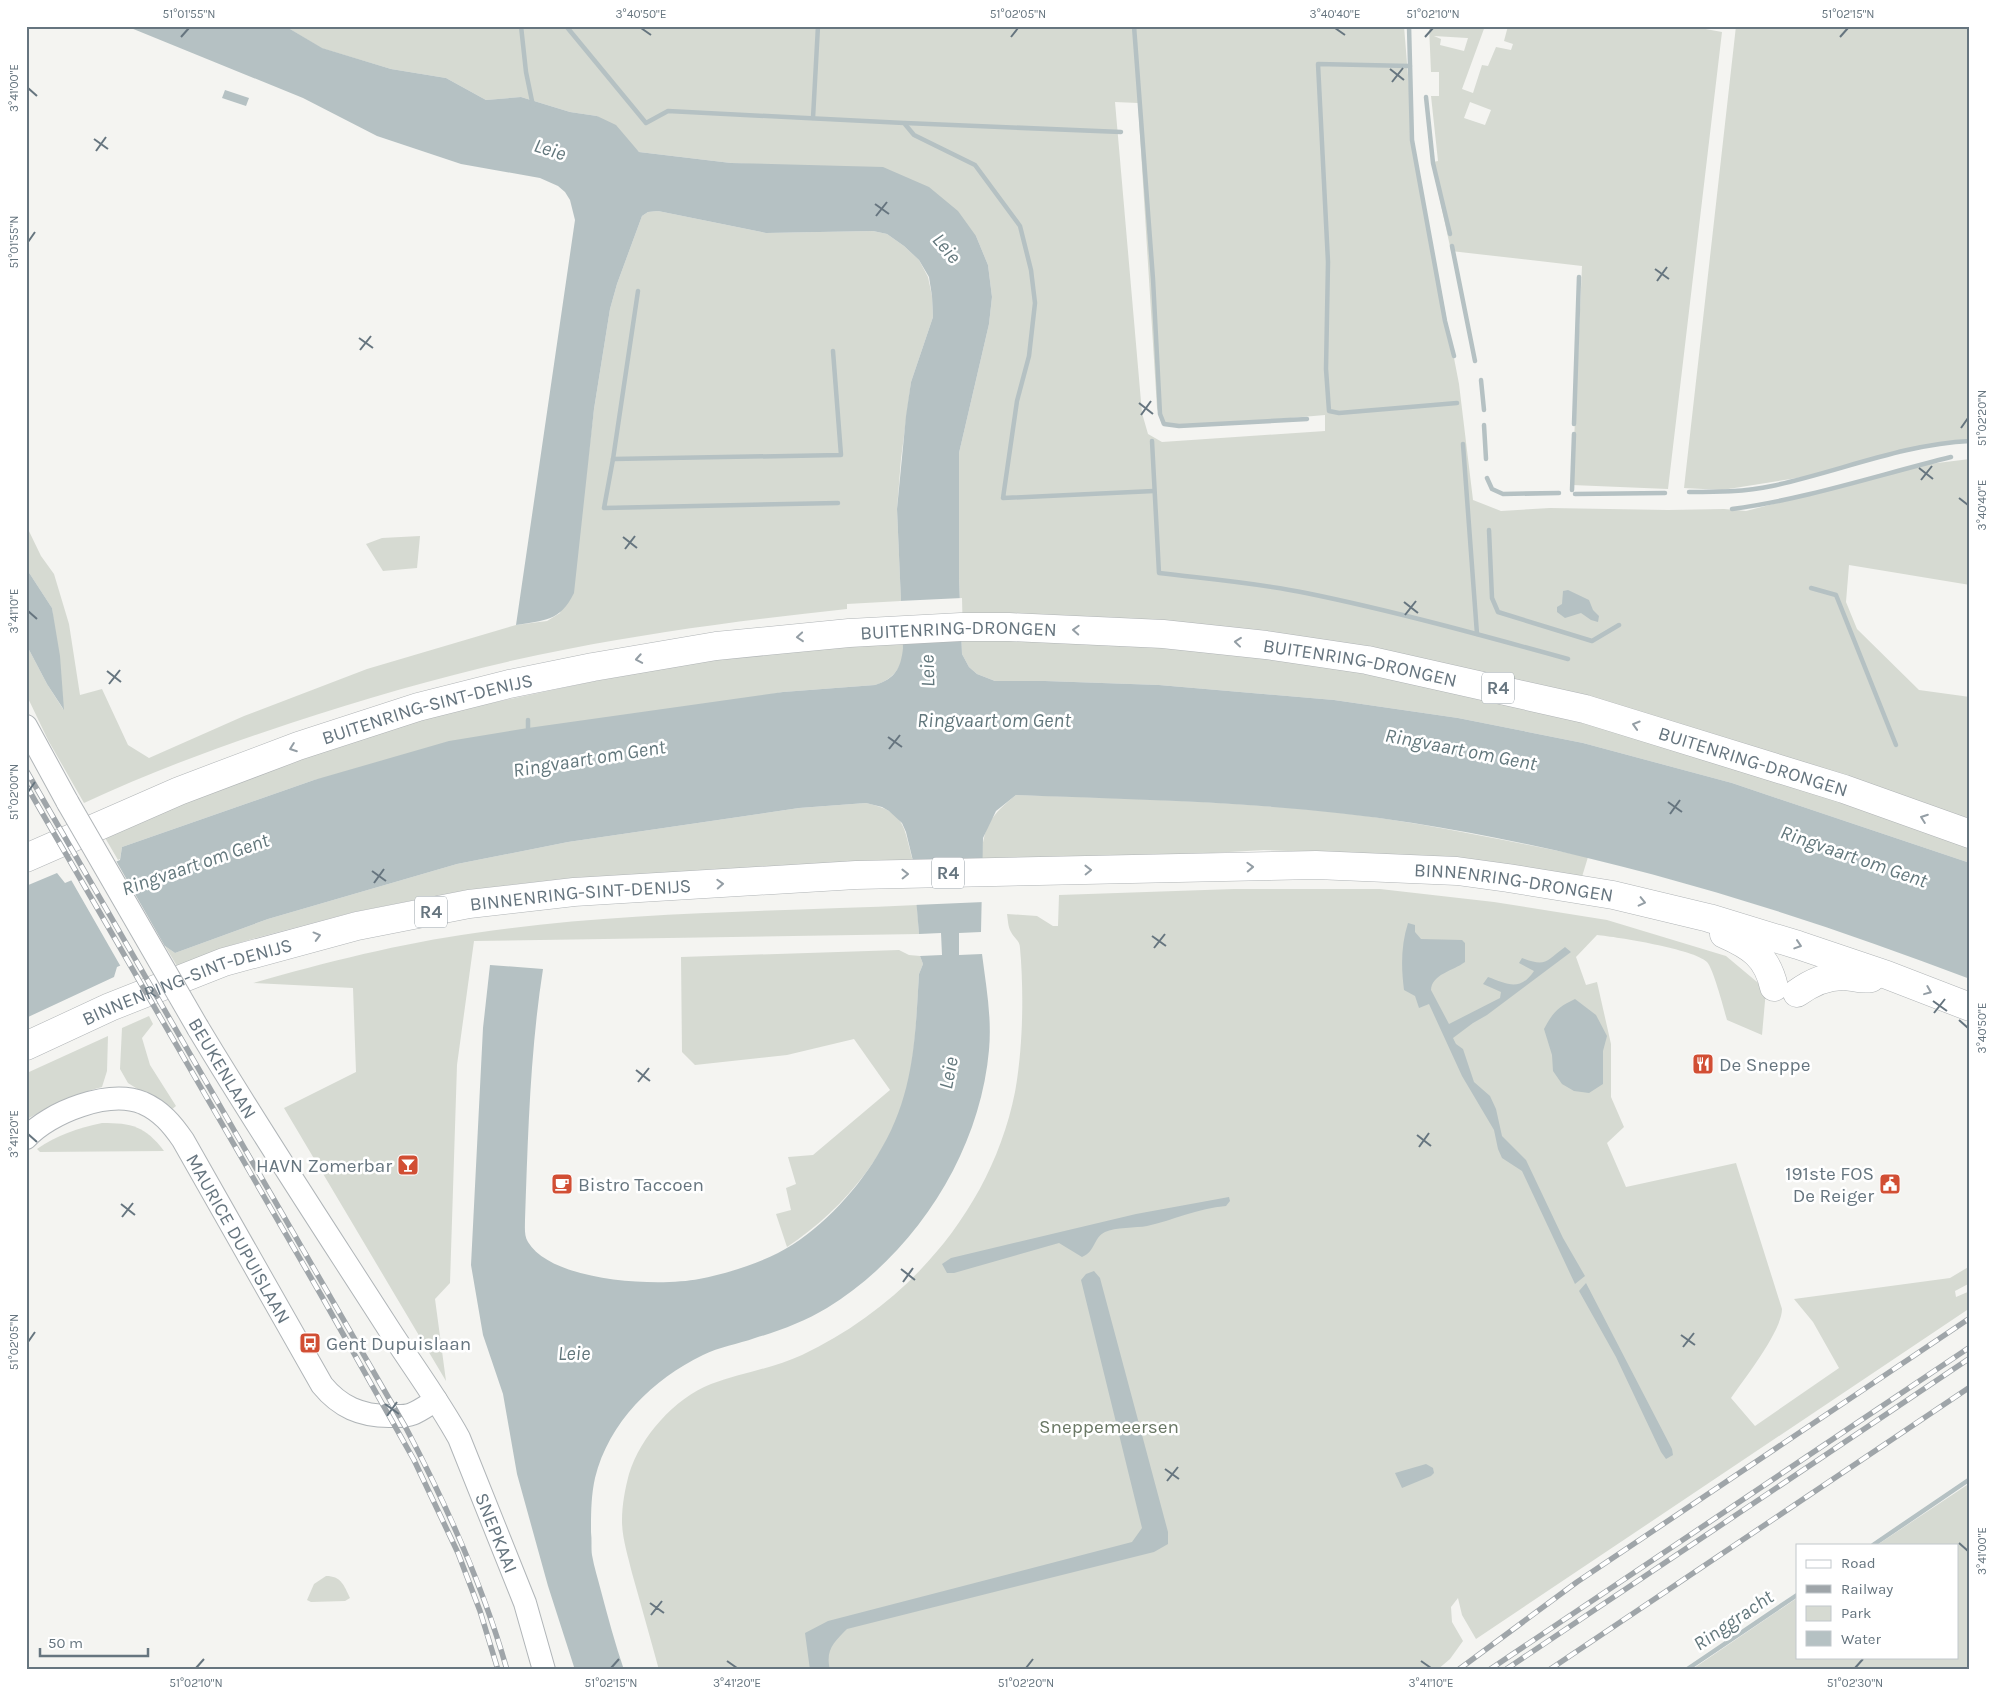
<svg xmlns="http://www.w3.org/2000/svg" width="1996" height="1696" viewBox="0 0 1996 1696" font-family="Karla,sans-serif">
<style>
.green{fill:#d6dad2;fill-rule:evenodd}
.water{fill:#b5c1c3}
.pier{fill:#f4f4f1}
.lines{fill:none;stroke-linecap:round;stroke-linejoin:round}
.stream{stroke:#b5c1c3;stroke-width:4.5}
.secondary-casing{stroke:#b0b5b8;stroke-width:24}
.highway-casing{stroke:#b0b4b6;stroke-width:29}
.secondary{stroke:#fff;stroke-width:22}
.highway{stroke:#fff;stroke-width:28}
.rail-casing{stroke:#9fa5a9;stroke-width:5.5}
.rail{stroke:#fff;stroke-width:4;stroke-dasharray:11;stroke-linecap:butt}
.secondary-bridge-casing{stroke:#b0b5b8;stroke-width:24;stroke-linecap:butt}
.secondary-bridge{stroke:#fff;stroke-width:22}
.oneway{stroke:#949ea5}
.ticks{fill:none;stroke:#66757f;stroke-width:2}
.labels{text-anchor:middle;stroke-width:5;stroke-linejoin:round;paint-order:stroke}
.shield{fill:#fff;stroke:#949ea5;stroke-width:1}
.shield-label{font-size:18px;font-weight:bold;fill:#66757f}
.street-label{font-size:19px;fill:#66757f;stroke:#fff}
.poi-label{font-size:19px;fill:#66757f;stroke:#fff;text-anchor:start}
.park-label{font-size:19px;fill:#697764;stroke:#fff}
.water-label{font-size:20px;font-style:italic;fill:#62777c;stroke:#fff}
.neatline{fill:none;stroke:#66757f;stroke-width:2}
.ticks-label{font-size:12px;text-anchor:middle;fill:#66757f}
</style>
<rect width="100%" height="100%" fill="#f4f4f1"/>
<g class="green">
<path d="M285,26H1404L1414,150L1459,384L1473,500L1501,511L1550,508L1668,510L1724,509L1746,511L1929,464L1970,459V585L1849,565L1846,602L1857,629L1919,690L1970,697V863L1732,783L1583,743L1458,718L1334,700L1159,685L1045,681H995L977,674L969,667L962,654L959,578V453L989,324L992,297L988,265L976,236L769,165L731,163L639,152L597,116L570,112L521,97L486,100L446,78L391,69L321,48ZM1115,102L1138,103L1157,408L1162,425L1199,426L1325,415V431L1162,442L1148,434L1142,413Z"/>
<path d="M1429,26H1485L1462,89L1473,93L1482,65L1488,66L1496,47L1511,50L1513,44L1504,41L1508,26H1689L1722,32L1668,489L1572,485L1582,266L1451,251L1433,168V162L1438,161L1431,96H1439V72H1431ZM1434,36L1467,38H1468L1464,51L1440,45L1441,39ZM1470,102L1491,110L1485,125L1464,118Z"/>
<path d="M1736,26H1970V443H1937L1803,477L1722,490L1684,488Z"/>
<path d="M658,211L766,233L873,231L887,234L904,246L919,260L928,277L932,296L933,317L911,382L901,459L897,509L901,601L847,604V609C754,619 660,631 568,649C474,667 382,693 291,723C221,746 150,772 84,803L48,740L26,694V644L47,684L63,709L52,608L26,568V525L41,556L54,574L69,624L80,695L102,689L128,745L149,758L244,716L367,669L516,625L547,621L560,613L580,525L594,409L610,309L617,284L642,216L648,212Z"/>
<path d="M420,536L417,568L383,571L366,544L382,538Z"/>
<path d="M903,643C905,664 895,679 875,685L783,692L314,780L122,847L120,859L118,860L104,836L183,802L302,758L421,718L595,681L718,659L849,646Z"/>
<path d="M1016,795C1116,798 1216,801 1315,810C1407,819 1498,839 1588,857L1581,880L1431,857L1264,850L1039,863L982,859C982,827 992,814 1016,795Z"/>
<path d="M866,803C907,812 903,827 913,861L573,878L467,890L354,912L252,939L219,949L177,966L165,946L175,953L268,919L457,864L568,842L799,808Z"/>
<path d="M1234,889H1380L1494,902L1607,920L1726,956L1763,987L1766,990L1762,1035L1727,1020C1724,1009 1713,968 1707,962C1694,949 1617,937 1597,935L1576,957L1586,985L1597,982L1611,1044V1097L1624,1127L1607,1143L1626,1187L1736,1163L1782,1309C1782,1331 1744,1379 1731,1398L1755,1426L1839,1368L1813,1322L1794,1299L1950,1278L1970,1266V1283L1955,1291L1956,1297L1970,1291V1308L1476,1639L1462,1615L1458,1598L1451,1607L1452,1622L1463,1641L1450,1659L1437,1670H659C650,1637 641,1605 632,1573C628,1556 622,1538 622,1521C622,1505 625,1489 629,1474C641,1436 674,1399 711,1384C741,1373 774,1368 802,1355C908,1305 992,1208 1015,1092C1023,1049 1024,992 1020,948C1020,941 1014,938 1011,932C1008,927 1008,920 1007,914L1037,916L1053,926H1058L1059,895Z"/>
<path d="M917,905L919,934L474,941L457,1065L450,1283L435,1299L446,1381L284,1108L356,1072L353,988L253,983C323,963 402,943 475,933C621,911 770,912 917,905Z"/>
<path d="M899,950L909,955L920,956L923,964L919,974C917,1007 916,1041 910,1074C898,1145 846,1208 787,1247L776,1214L791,1210L786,1188L796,1184L788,1157L813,1155L890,1090L854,1039L787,1055L695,1065L682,1052L681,957Z"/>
<path d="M149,1016L153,1024L142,1038L150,1065L176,1106L171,1110L128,1083L120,1069L122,1028Z"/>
<path d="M108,1036L107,1071L102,1087C75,1094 53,1105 29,1118V1072Z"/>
<path d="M102,1123C132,1123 145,1126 164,1151L40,1152L37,1149C57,1135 78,1128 102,1123Z"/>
<path d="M1970,1483V1670H1691L1797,1598V1657H1957V1545H1877Z"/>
<path d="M326,1576C341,1576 344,1585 350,1598L345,1601L311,1602L307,1600L314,1584Z"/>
</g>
<g class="water">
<path d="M126,26H285L322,48L391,69L446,78L486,100L521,97L570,112L597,116L616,125L639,152L731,163L883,167L929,187L958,211L976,236L988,265L992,297L989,324L959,453V578L962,654L969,667L977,674L995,681H1045L1159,685L1334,700L1458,718L1583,743L1732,783L1970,863V979C1789,910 1604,853 1413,823C1282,802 1148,800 1016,795L996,811L983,838L981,932L959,933V955L982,954C986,986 992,1017 989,1050C980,1153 915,1254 827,1308C805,1321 780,1331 755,1338C738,1344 719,1347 703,1355C653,1379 609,1422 595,1478C591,1496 591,1514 591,1532C592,1540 591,1548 592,1555C594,1567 598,1579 601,1591C608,1617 615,1644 624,1670H575L548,1586L517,1474L503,1394L483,1335L471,1265L483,1028L490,965L543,969C530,1052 528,1136 525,1220C525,1227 524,1236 528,1242C552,1282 658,1287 699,1279C725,1274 754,1265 778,1253C817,1233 854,1194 877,1156C914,1097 915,1041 919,974L923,964L920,956L942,955L941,933L919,934L913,861L906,832L902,823L889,811L882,807L866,803L799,808L568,842L457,864L268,919L175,953L165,946L117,967L114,977L26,1018V886L57,873L65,883L120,860L122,847L314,780L449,741L528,728L783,692L875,685C895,679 901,668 903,648L897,509L906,416L911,382L933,317L932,296L929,277L919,260L904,246L887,234L873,231L766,233L658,211L648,212L642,216L617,284L610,309L594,409L574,593C560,622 544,620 516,625L575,220L570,200L565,192L558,186L540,178L461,164L377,136L303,98Z"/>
<path d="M225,90L249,98L246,106L222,98Z"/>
<path d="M26,568L52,608L60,656L64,710L47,684L26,644Z"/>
<path d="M1568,590L1589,600L1593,610L1599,616L1598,622L1591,620L1581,613L1565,618L1557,612V607L1562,604L1563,591Z"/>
<path d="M1408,923L1415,925V932L1421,939L1462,940L1465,943V962C1453,971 1432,974 1431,990L1449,1024L1500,998L1501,992L1483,984L1488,977C1507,984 1520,992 1534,971L1519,963L1522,958C1546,967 1545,962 1565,947L1571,952L1487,1015L1473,1023L1453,1038L1456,1044L1463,1049L1474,1082L1490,1096L1496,1109L1502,1136L1526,1160L1563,1238L1585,1276L1575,1284L1522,1171L1502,1158L1498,1149L1494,1130L1462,1076L1429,1004L1419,1008L1415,996L1404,990C1401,967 1401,945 1408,923Z"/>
<path d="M1575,999L1596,1015L1607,1036L1603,1051V1084L1589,1093L1574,1091L1562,1084L1553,1071L1552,1055L1544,1029C1553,1012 1558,1007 1575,999Z"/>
<path d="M1229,1197L1230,1201L1226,1206C1198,1208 1174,1220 1147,1226C1136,1228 1115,1227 1105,1232C1093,1238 1096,1251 1082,1257L1059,1243L954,1273H947L942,1264L951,1258L1136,1214Z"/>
<path d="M1094,1271L1100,1278L1168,1532V1544L1154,1552L847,1629C834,1642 825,1650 830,1670H810L805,1633L828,1621L1132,1542L1142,1528L1081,1280L1086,1274Z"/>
<path d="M1586,1283L1672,1449L1673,1455L1666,1459L1661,1452L1616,1357L1579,1291Z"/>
<path d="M1426,1464L1433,1468L1434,1473L1431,1476L1402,1488L1395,1473Z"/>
</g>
<g class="pier">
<path d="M962,598L963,640L900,643L899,601Z"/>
<path d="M115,859L167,950L165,948L121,967L70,878Z"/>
<path d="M985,859L984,902L914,905L910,861Z"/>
</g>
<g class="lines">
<g class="stream">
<path d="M521,26L526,72L533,106"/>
<path d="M566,26L646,123L668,111L904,123L914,135L975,165L1020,226L1031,270L1035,303L1029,356L1017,401L1003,498L1154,491"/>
<path d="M1134,26L1153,279L1160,414L1164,424L1179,426L1307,419"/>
<path d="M1409,26L1412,140L1445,321L1454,356"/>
<path d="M1410,66L1318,64L1328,262L1326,369L1329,411L1339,413L1457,403"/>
<path d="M1426,97L1433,163L1450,234"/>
<path d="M813,118L818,26"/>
<path d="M905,123L1121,132"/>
<path d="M1452,246L1475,361"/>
<path d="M638,291L613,459L841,455L833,351"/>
<path d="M1481,380L1484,410"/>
<path d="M1574,424L1579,277"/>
<path d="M1484,425L1486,459"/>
<path d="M1152,441L1159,573C1208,579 1258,583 1306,593C1394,611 1481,635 1568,659"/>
<path d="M1463,444L1477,634"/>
<path d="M613,459L604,508L838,503"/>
<path d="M1487,478L1492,489L1503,494L1559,493"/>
<path d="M1572,490L1574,434"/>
<path d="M1689,492C1716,492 1745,492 1772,486C1838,472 1903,444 1970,441"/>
<path d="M1575,494L1665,493"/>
<path d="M1732,509C1806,499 1878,475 1951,457"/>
<path d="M1489,530L1492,598L1498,612L1592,641L1619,625"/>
<path d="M1811,588L1836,595L1896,745"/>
<path d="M528,720V728"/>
<path d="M1873,1545L1970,1479"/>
<path d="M1686,1670L1797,1595"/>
</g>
<g class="secondary-casing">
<g id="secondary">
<path d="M26,726L68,803"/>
<path id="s1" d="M198,1028C258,1128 322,1225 385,1323C409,1361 437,1398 459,1438L525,1603L544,1670"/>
<path id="s2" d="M26,1138C50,1112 109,1089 143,1103C161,1111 172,1124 183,1140L322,1385C340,1407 361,1416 389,1416C397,1416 405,1417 412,1414C420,1411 428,1405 436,1400"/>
</g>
</g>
<g class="highway-casing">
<g id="highway">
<path id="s3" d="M26,858L179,791L298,746L418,707L509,684L593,667L716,646L849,633L961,627H1009L1163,634L1266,645L1367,660L1585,709L1844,789L1970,834"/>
<path d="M1724,934C1751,946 1767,956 1774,987"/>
<path d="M1797,993C1812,982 1827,975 1846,976C1855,977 1862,980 1871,978"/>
<path id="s4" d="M26,1046L110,1007L224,962L357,926L469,904L574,892L856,875L1316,865L1457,871L1508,878L1613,895L1709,918L1798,945L1887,975L1970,1007"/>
</g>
</g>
<use href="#secondary" class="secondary"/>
<use href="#highway" class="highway"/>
<g class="rail-casing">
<g id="rail">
<path d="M26,770L406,1428C447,1506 483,1585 507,1670"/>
<path d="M26,785L321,1295L414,1460L458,1553L480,1611L498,1670"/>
<path d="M1458,1670L1577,1582L1970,1318"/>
<path d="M1489,1670L1970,1347"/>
<path d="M1505,1670L1970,1358"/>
<path d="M1549,1670L1970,1387"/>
</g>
</g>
<use href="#rail" class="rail"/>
<g class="secondary-bridge-casing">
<path id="secondary-bridge" d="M68,803L198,1028"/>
</g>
<use href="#secondary-bridge" class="secondary-bridge"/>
</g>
<defs><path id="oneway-chevron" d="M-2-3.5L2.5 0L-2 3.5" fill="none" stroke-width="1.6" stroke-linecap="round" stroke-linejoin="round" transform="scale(1.25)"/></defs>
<g class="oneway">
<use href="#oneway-chevron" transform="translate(1076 630) rotate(-177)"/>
<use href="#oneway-chevron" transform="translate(800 637) rotate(175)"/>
<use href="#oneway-chevron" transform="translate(1238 642) rotate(-174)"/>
<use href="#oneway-chevron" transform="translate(639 659) rotate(170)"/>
<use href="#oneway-chevron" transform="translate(1636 725) rotate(-163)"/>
<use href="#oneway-chevron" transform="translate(293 748) rotate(160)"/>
<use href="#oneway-chevron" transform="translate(1924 818) rotate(-160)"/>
<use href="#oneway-chevron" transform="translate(1250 867) rotate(-2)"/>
<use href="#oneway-chevron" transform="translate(1088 870) rotate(-1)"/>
<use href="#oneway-chevron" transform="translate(905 874) rotate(-1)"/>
<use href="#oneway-chevron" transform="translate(720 884) rotate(-3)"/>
<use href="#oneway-chevron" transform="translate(1642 902) rotate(13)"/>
<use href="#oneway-chevron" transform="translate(317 936) rotate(-15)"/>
<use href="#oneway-chevron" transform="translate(1798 945) rotate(18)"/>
<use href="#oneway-chevron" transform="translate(1928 991) rotate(22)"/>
</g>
<path class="ticks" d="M641,28L651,35M1335,28L1345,35M181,37L189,28M1011,37L1018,28M1425,37L1433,28M1840,37L1848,28M1390,69L1404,80M1392,82L1403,68M28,88L37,96M94,139L108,149M96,151L106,137M875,204L889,214M876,216L887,202M28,242L35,232M1655,269L1669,279M1657,281L1667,267M359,338L373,348M360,350L371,336M1139,403L1153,414M1141,415L1151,401M1961,428L1968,418M1919,468L1933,479M1921,480L1932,466M1959,498L1968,505M623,537L637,548M625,549L635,536M1404,602L1418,613M28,611L37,619M1405,615L1416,601M107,671L121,682M109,684L120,670M888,737L902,747M889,749L900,735M28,792L35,782M1668,802L1682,812M1670,814L1680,800M372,871L386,881M374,883L384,869M1152,936L1166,946M1154,948L1165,934M1933,1001L1947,1011M1934,1013L1945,999M1959,1020L1968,1028M636,1070L650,1081M638,1082L649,1068M28,1134L37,1142M1417,1135L1431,1146M1419,1147L1429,1133M121,1204L135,1215M122,1217L133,1203M901,1269L915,1280M903,1282L913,1268M1681,1335L1695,1345M28,1342L35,1332M1683,1347L1694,1333M385,1404L399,1414M387,1416L397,1402M1165,1469L1179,1479M1167,1481L1178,1467M1959,1543L1968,1551M650,1603L664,1613M651,1615L662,1601M727,1661L737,1668M1421,1661L1431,1668M196,1668L204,1659M611,1668L619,1659M1026,1668L1033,1659M1855,1668L1863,1659"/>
<defs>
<g id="restaurant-square" transform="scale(1.125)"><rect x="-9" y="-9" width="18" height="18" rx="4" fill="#d14e34" stroke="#fff"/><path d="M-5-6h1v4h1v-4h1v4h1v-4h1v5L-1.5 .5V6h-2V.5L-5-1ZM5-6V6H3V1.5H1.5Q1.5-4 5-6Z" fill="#fff"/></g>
<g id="bar-square" transform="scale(1.125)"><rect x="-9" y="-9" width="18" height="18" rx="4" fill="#d14e34" stroke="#fff"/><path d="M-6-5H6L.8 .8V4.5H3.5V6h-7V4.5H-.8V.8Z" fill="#fff"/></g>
<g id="cafe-square" transform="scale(1.125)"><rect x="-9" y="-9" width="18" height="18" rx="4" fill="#d14e34" stroke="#fff"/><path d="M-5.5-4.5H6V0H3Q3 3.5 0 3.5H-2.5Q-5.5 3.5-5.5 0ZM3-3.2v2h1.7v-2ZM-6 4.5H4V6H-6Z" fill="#fff"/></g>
<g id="civic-square" transform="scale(1.125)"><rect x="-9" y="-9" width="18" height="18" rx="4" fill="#d14e34" stroke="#fff"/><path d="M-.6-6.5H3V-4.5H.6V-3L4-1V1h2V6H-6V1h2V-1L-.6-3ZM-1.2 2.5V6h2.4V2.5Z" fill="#fff"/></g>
<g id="bus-square" transform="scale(1.125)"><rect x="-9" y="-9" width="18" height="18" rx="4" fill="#d14e34" stroke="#fff"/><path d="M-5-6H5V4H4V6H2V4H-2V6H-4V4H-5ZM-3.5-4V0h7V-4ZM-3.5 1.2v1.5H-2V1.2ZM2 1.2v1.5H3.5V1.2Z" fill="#fff"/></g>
</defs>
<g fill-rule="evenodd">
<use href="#restaurant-square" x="1703" y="1064"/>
<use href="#bar-square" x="408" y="1165"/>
<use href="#cafe-square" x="562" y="1184"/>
<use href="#civic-square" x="1890" y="1184"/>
<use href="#bus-square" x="310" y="1343"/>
</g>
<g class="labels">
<g class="shield">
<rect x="1482" y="672.5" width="32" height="31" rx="4"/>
<rect x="932" y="857.5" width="32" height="31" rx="4"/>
<rect x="415" y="896.5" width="32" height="31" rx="4"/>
</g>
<g class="shield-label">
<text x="1498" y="694">R4</text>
<text x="948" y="879">R4</text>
<text x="431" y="918">R4</text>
</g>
<g class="street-label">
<text dy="7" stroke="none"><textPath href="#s3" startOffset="968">BUITENRING-DRONGEN</textPath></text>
<text dy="7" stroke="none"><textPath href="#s3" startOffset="1372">BUITENRING-DRONGEN</textPath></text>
<text dy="7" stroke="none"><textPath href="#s3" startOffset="429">BUITENRING-SINT-DENIJS</textPath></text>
<text dy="7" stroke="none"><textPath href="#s3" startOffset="1778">BUITENRING-DRONGEN</textPath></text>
<text dy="7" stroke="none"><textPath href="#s4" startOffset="1514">BINNENRING-DRONGEN</textPath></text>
<text dy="7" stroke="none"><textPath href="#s4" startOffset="579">BINNENRING-SINT-DENIJS</textPath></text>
<text dy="7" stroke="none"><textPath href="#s4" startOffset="174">BINNENRING-SINT-DENIJS</textPath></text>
<text transform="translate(223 1068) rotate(59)" y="7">BEUKENLAAN</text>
<text dy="7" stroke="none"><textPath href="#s2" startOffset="296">MAURICE DUPUISLAAN</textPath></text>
<text dy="7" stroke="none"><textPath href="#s1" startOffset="588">SNEPKAAI</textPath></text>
</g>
<g class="poi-label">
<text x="1719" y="1071">De Sneppe</text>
<text x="392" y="1172" text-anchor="end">HAVN Zomerbar</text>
<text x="1874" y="1180" text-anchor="end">191ste FOS<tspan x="1874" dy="22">De Reiger</tspan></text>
<text x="578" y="1191">Bistro Taccoen</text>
<text x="326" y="1350">Gent Dupuislaan</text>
</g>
<g class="park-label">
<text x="1109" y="1433">Sneppemeersen</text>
</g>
<g class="water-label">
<text transform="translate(550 149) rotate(18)" y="7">Leie</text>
<text transform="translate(947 248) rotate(50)" y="7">Leie</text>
<text transform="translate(927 671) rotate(-92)" y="7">Leie</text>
<text x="994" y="727">Ringvaart om Gent</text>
<text transform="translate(1461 749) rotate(11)" y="7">Ringvaart om Gent</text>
<text transform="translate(589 758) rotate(-9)" y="7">Ringvaart om Gent</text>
<text transform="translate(1854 856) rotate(19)" y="7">Ringvaart om Gent</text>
<text transform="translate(195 864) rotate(-19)" y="7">Ringvaart om Gent</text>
<text transform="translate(948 1073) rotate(-79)" y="7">Leie</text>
<text x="574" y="1360">Leie</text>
<text transform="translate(1733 1620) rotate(-34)" y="7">Ringgracht</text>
</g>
</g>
<rect width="1996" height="1696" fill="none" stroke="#ffffff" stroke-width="55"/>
<rect x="1796" y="1544" width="162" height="115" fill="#ffffff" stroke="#c2c8cc"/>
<rect x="1806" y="1560" width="25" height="8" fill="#ffffff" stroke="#c2c8cc"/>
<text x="1841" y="1568" font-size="15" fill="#66757f">Road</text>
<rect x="1806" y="1585" width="25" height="8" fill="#9fa5a9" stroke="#c2c8cc"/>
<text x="1841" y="1594" font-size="15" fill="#66757f">Railway</text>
<rect x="1806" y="1606" width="25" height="15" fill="#d6dad2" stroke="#c2c8cc"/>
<text x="1841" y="1618" font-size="15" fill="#66757f">Park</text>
<rect x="1806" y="1631" width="25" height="15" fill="#b5c1c3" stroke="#c2c8cc"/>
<text x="1841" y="1644" font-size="15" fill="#66757f">Water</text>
<path d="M40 1648v8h108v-8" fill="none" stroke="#66757f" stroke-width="2.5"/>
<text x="48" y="1648" font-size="15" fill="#66757f" stroke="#ffffff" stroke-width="4" paint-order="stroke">50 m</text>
<rect x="28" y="28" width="1940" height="1640" class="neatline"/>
<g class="ticks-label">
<text x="189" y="18">51°01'55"N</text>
<text x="641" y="18">3°40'50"E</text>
<text x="1018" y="18">51°02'05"N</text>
<text x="1335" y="18">3°40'40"E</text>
<text x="1433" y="18">51°02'10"N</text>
<text x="1848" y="18">51°02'15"N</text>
<text transform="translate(14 88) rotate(-90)" y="4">3°41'00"E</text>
<text transform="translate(14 242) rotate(-90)" y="4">51°01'55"N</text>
<text transform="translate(1982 418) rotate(-90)" y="4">51°02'20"N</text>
<text transform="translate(1982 505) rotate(-90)" y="4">3°40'40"E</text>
<text transform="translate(14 611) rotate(-90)" y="4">3°41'10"E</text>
<text transform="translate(14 792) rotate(-90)" y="4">51°02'00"N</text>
<text transform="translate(1982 1028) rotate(-90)" y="4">3°40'50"E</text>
<text transform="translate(14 1134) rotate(-90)" y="4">3°41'20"E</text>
<text transform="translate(14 1342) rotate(-90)" y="4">51°02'05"N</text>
<text transform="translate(1982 1551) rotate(-90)" y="4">3°41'00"E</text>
<text x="196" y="1687">51°02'10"N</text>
<text x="611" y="1687">51°02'15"N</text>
<text x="737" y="1687">3°41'20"E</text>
<text x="1026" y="1687">51°02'20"N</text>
<text x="1431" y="1687">3°41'10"E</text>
<text x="1855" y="1687">51°02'30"N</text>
</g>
</svg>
